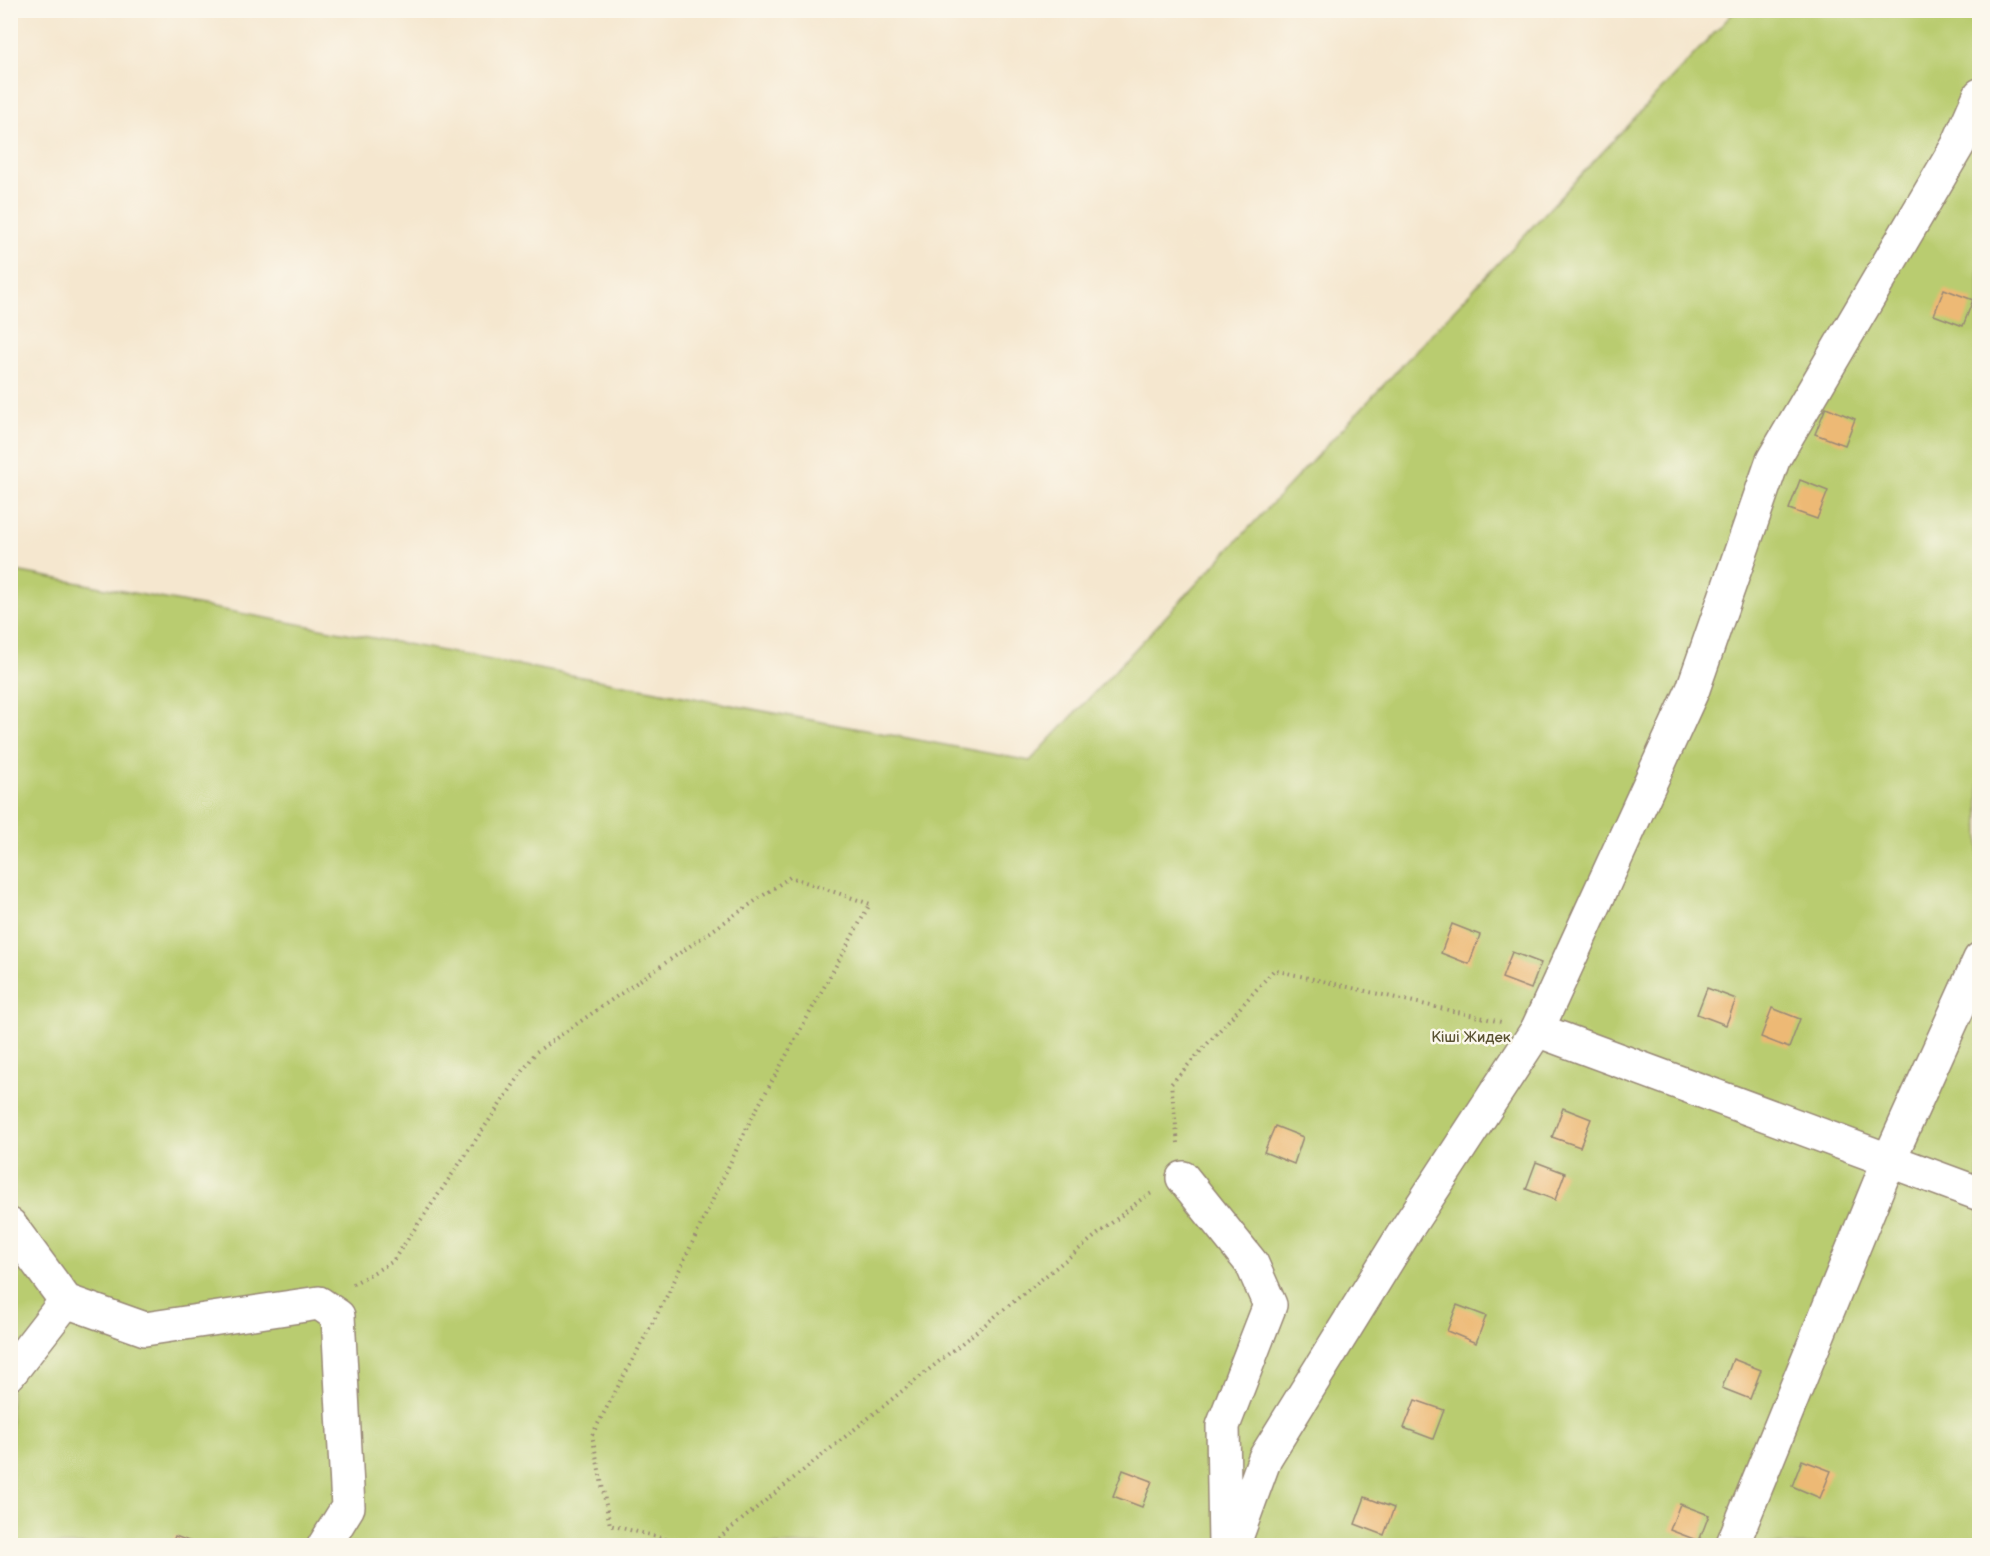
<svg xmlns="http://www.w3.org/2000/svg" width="1990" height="1556" viewBox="0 0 1990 1556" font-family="'Balsamiq Sans',sans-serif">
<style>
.green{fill:#b9cc70;stroke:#7a7b47;stroke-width:1.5}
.building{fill:#edb974}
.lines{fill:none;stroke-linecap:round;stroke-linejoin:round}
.minor-casing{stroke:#988876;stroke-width:36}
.path{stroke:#988876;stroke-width:4;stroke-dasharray:1.5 4.5;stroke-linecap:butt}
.minor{stroke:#fff;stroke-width:33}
.labels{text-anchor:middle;stroke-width:5;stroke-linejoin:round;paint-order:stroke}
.park-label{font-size:15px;fill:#5a5232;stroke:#fbf7ec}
</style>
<rect width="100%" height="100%" fill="#fbf7ec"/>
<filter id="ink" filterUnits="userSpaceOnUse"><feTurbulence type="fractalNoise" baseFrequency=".0167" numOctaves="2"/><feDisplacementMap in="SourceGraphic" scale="12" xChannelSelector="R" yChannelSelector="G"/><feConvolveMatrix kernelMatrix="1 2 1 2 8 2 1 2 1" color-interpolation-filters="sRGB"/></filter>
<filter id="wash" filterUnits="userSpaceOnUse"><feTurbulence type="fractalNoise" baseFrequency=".008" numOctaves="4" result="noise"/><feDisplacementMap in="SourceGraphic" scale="24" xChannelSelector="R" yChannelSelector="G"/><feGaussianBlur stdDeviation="1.35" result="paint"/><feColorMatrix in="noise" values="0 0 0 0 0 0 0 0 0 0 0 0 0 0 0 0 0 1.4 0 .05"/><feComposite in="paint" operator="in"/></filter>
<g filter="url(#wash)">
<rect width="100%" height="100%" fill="#f5e7cf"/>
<path class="green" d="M1735,11H1979V1545H11L10,570L1030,761Z"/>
<g id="blocks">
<g class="building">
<path d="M1944,289L1973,300L1963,326L1934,315Z"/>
<path d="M1826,407L1855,419L1845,445L1815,434Z"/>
<path d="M1800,480L1828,491L1817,519L1789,509Z"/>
<path d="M1452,924L1480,935L1469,964L1441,953Z"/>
<path d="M1512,952L1541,963L1531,989L1502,978Z"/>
<path d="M1707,988L1736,999L1726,1025L1697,1014Z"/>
<path d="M1772,1008L1800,1019L1789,1048L1761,1037Z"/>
<path d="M1563,1108L1591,1119L1580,1147L1552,1137Z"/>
<path d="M1275,1126L1303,1137L1294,1164L1264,1152Z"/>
<path d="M1536,1162L1565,1173L1555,1200L1526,1189Z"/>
<path d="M1457,1305L1486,1316L1476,1343L1447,1331Z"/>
<path d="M1733,1359L1761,1370L1750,1399L1722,1388Z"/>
<path d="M1415,1400L1444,1410L1433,1439L1404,1428Z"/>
<path d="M1802,1460L1831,1471L1820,1498L1792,1486Z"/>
<path d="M1123,1470L1152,1481L1142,1507L1113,1496Z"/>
<path d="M1365,1497L1394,1508L1384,1535L1355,1524Z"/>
<path d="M1680,1504L1709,1515L1699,1541L1670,1530Z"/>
<path d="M175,1536L200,1545V1546H171Z"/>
</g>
</g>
</g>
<g filter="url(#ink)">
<use href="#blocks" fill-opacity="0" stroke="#988876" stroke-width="1.5"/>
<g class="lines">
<g class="minor-casing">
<g id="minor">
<path d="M1537,1030L1693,689L1773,460L1958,145L1980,95"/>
<path d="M1183,1178L1252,1264L1270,1305L1223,1426L1225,1546"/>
<path d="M10,1225L66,1301L145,1329L319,1303L338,1316L348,1507L324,1546"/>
<path d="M10,1373L66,1301"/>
<path d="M1233,1546L1265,1458L1406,1230L1537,1030L1980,1194"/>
<path d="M1732,1546L1889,1160L1980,959"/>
</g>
</g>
<g class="path">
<path d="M1178,1143L1171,1084L1274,970L1501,1022"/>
<path d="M353,1284L392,1262L536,1052L790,877L870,904L750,1121L669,1292L592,1435L610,1525L693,1546"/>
<path d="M709,1546L1144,1197L1152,1193"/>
</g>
<use href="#minor" class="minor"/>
</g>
</g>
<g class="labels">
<g class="park-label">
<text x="1471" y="1042">Кіші Жидек</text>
</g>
</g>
<rect width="1990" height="1556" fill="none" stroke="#fbf7ec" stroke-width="36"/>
</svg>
